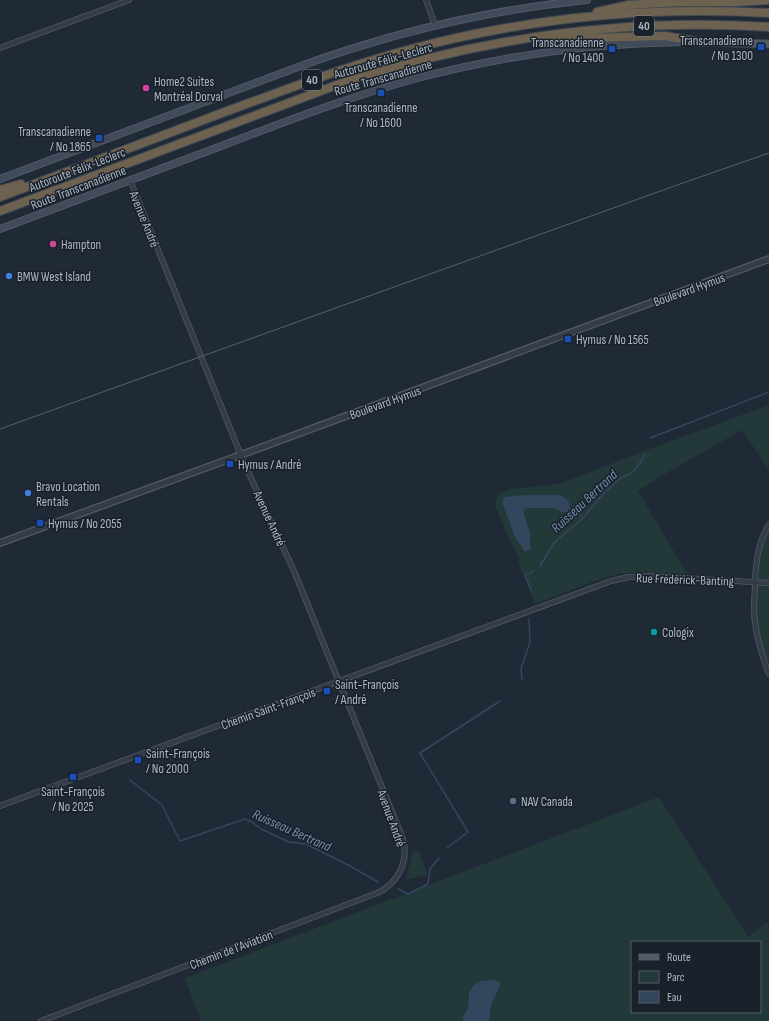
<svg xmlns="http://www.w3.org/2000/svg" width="769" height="1021" viewBox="0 0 769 1021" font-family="'Sofia Sans Condensed',sans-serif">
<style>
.green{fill:#233839;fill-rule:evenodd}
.water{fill:#33465e}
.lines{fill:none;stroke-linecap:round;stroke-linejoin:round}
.stream{stroke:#33465e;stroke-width:1.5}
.minor-casing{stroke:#515a65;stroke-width:6}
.tertiary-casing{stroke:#515a65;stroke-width:8}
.secondary-casing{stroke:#515a65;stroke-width:8}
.primary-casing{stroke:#3d4551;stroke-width:9}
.motorway-casing{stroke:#3e4752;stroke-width:10}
.minor{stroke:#333c47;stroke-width:4.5}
.tertiary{stroke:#333c47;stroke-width:5.5}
.secondary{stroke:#414b5a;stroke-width:6}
.primary{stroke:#515b67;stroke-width:7}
.motorway{stroke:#6d6150;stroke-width:8}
.tram{stroke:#55606e;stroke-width:1}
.transit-dot{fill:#1a4fb4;stroke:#19212b;stroke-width:1.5}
.hotel-dot{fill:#d1479c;stroke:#19212b;stroke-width:1.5}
.shop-dot{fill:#3f7fe0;stroke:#19212b;stroke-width:1.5}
.culture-dot{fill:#0f9aa8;stroke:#19212b;stroke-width:1.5}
.service-dot{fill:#5c6f8a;stroke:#19212b;stroke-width:1.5}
.labels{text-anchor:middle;stroke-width:3;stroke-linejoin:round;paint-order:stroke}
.shield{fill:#19212b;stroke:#818a96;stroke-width:1}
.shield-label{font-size:12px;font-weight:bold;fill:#adb7c4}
.poi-label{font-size:13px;fill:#adb7c4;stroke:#19212b;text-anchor:start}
.street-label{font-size:13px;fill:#adb7c4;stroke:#19212b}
.water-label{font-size:14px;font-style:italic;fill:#758eac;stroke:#19212b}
</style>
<rect width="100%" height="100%" fill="#202a36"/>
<g class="green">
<path d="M769,405V470L742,430L661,476L638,491L688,575L643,572L618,574L595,581L535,604L518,561L520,560L514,549L496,509V502L498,496L500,493L510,489L559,484L650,449ZM560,495L561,512L554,508H527L524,510V513L530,533L531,549L526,552L506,497Z"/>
<path d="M769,525V674L762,655L754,609L760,542Z"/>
<path d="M659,797L748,937L769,921V1021H201L185,978ZM632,942H760V1012H632Z"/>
<path d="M413,851L420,852L427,875L406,880Z"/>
</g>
<g class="water">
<path d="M560,495C568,499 573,504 567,512H561L554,508H527L524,510V513L530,533L531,549L525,552L516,539L503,505V498C513,494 548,495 560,495Z"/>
<path d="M491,980L498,981L500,983V986L491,1005L489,1021H463V1017L468,1008L469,992L474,985L481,981Z"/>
</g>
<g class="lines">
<g class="stream">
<path d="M650,438L769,392"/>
<path d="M569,508L582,517"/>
<path d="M540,566L554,543L558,539L583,518L602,495L619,479L633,472L638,466L645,455"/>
<path d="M531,590L525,575L534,571"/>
<path d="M522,680L521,668L530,642L529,619"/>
<path d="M130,780L162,805L180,841L245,819L252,822L261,829L289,842L306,844L348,865L378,882"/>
<path d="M447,848L468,832L420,753L500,701"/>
<path d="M398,889L408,894L428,884L430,869L439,858"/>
</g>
<g class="minor-casing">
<g id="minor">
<path d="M426,0L435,25"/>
<path d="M0,48L129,0"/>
<path d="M769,525C758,542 756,561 755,581C755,590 754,599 754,608C754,631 761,653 769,674"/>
<path d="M0,806L611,581L629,577L648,576L769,583"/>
<path d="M41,1021L377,893C398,884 409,861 403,839L294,571L244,463L130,180"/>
</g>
</g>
<g class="tertiary-casing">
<path id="tertiary" d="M0,543L257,449L769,259"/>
</g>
<g class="secondary-casing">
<g id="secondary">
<path d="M0,179L298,67C391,33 488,10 587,0"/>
<path d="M0,229C75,201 150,173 224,145C287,121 349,97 414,79C501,56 592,43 682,42"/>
</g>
</g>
<g class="primary-casing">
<path id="primary" d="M700,42L769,44"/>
</g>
<g class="motorway-casing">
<g id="motorway">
<path d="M597,12L629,5L643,4L681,2H737L769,0"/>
<path d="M555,39L665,36L700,42"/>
<path d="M0,190L21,184"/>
<path d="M0,197C74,169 148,141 222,113C285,90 349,65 415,48C530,18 650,6 769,13"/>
<path d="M0,211L342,83C480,38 624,18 769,27"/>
</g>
</g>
<use href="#minor" class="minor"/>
<use href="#tertiary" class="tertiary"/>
<use href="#secondary" class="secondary"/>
<use href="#primary" class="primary"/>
<use href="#motorway" class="motorway"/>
<path class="tram" d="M0,429L680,184L769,153"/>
</g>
<g class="transit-dot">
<rect x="757" y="43" width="8" height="8" rx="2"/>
<rect x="608" y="45" width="8" height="8" rx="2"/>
<rect x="377" y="89" width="8" height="8" rx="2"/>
<rect x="95" y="134" width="8" height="8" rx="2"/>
<rect x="564" y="335" width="8" height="8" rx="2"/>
<rect x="226" y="460" width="8" height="8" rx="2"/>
<rect x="36" y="519" width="8" height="8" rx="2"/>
<rect x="323" y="687" width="8" height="8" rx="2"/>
<rect x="134" y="756" width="8" height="8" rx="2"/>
<rect x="69" y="773" width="8" height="8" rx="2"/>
</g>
<g class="hotel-dot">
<circle cx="146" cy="88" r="4"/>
<circle cx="53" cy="244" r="4"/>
</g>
<g class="shop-dot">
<circle cx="9" cy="276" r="4"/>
<circle cx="28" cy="493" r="4"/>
</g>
<circle class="culture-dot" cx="654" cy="632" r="4"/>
<circle class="service-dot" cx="513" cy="801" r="4"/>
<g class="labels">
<g class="shield">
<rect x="634" y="16" width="20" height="20" rx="3"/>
<rect x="302" y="70" width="20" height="20" rx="3"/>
</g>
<g class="shield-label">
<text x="644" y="30">40</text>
<text x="312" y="84">40</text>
</g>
<g class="poi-label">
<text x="753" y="45" text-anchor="end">Transcanadienne<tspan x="753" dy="15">/ No 1300</tspan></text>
<text x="604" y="47" text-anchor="end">Transcanadienne<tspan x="604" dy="15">/ No 1400</tspan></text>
<text x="154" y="86">Home2 Suites<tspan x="154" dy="15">Montréal Dorval</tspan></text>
<text x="381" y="112" text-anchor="middle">Transcanadienne<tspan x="381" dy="15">/ No 1600</tspan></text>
<text x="91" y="136" text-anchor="end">Transcanadienne<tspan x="91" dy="15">/ No 1865</tspan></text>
<text x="61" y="249">Hampton</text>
<text x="17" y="281">BMW West Island</text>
<text x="576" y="344">Hymus / No 1565</text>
<text x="238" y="469">Hymus / André</text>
<text x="36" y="491">Bravo Location<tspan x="36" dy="15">Rentals</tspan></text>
<text x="48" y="528">Hymus / No 2055</text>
<text x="662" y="637">Cologix</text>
<text x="335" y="689">Saint-François<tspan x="335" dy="15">/ André</tspan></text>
<text x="146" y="758">Saint-François<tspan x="146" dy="15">/ No 2000</tspan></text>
<text x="73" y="796" text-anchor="middle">Saint-François<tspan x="73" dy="15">/ No 2025</tspan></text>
<text x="521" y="806">NAV Canada</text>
</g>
<g class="street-label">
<text transform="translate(383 60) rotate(-16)" y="5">Autoroute Félix-Leclerc</text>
<text transform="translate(383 77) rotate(-16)" y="5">Route Transcanadienne</text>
<text transform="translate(77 169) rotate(-21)" y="5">Autoroute Félix-Leclerc</text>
<text transform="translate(78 187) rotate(-21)" y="5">Route Transcanadienne</text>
<text transform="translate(145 219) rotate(68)" y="5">Avenue André</text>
<text transform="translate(689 289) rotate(-20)" y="5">Boulevard Hymus</text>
<text transform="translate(385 402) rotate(-20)" y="5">Boulevard Hymus</text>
<text transform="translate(270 518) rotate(65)" y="5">Avenue André</text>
<text transform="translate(685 579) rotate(2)" y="5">Rue Frédérick-Banting</text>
<text transform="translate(268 708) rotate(-20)" y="5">Chemin Saint-François</text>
<text transform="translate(392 818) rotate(70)" y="5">Avenue André</text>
<text transform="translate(231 949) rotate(-21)" y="5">Chemin de l'Aviation</text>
</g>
<g class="water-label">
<text transform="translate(584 501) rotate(-43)" y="5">Ruisseau Bertrand</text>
<text transform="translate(292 830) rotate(24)" y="5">Ruisseau Bertrand</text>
</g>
</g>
<rect x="631" y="941" width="130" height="72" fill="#19212b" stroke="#545d68"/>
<rect x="639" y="954" width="20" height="6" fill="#515b67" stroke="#545d68"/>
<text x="667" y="961" font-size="12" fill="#adb7c4">Route</text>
<rect x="639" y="971" width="20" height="12" fill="#233839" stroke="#545d68"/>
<text x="667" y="981" font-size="12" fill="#adb7c4">Parc</text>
<rect x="639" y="991" width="20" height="12" fill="#33465e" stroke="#545d68"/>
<text x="667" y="1001" font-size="12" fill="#adb7c4">Eau</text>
</svg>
